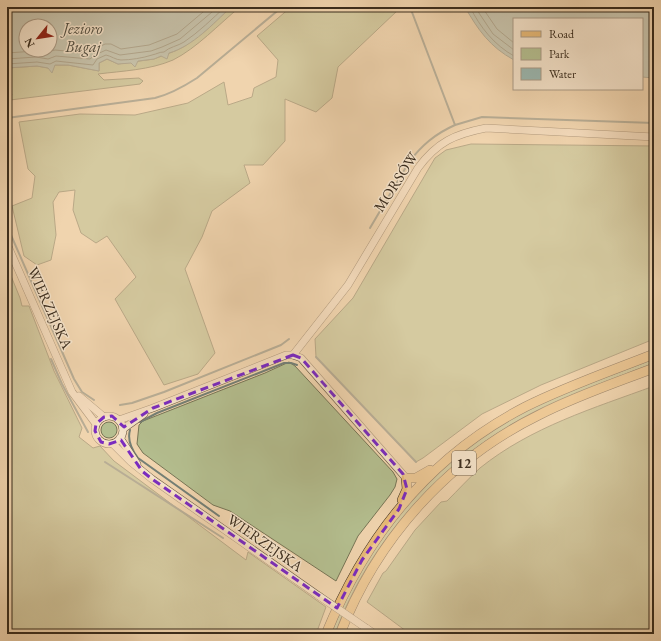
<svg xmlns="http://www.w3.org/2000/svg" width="661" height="641" viewBox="0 0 661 641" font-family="'EB Garamond',serif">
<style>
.green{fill:#b4be8f;stroke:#777556}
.water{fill:#9bb7b0;stroke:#747f75;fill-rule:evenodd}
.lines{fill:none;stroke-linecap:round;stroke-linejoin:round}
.shore{stroke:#6a7266;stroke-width:1}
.stream{stroke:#747f75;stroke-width:2}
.minor-casing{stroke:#685641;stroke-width:8}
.major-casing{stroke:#3a2c1d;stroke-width:10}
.minor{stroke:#f5e3ca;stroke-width:7}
.major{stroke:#e8ba77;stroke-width:9}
.minor-bridge-casing{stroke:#685641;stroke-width:8;stroke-linecap:butt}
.minor-bridge{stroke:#f5e3ca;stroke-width:7}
.marked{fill:none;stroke:#7b2cbf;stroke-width:3;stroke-dasharray:8 5;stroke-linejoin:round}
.labels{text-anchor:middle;stroke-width:3;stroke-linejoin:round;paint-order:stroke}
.shield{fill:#f5e3ca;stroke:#726351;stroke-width:1}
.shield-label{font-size:14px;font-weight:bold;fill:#3a2c1d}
.street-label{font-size:15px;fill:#3a2c1d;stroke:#f5e3ca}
.water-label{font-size:16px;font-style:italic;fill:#524f42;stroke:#f5e3ca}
</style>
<rect width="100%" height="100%" fill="#f0d4ae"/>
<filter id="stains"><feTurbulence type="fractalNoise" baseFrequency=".005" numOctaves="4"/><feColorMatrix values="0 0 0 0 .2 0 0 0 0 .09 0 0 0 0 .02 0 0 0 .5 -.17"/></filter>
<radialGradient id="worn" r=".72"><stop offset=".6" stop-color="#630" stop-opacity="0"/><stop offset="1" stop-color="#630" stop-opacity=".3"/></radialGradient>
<g class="green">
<path d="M231,7H240C219,24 197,48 173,60C150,70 122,71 98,74L104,80L139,78L143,81L140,84L10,100L12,94L7,89V68L37,66L48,68L55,65H68L99,71V63L107,59L118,64L154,59L175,51L185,46L207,29Z"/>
<path d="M291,7H398V10L338,67L332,98L316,112L285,99V141L263,165H244L250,183L212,211L202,237L185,269L215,353L198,374L164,385L115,299L136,277L107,236L96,243L81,233L73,210L75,190L59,192L53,202L56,235L51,260L37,265L24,256L12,206L32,198L35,176L28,169L19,122L80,114L135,115L188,103L224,82L228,105L252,97L254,88L276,77L278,60L257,36Z"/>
<path d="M471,144L654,146V339L541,385L482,414L423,458L416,462L316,357L315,339L353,298L435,158L446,150Z"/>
<path d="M7,266L20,298L22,306H29L54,371L82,428L79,437L93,448L100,446L114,461L246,560L248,552L326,607L316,634H7Z"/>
<path d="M654,359V363C613,379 570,393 530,414C444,459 368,541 335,634H331C368,539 437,456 528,410C569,390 612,375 654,359Z"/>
<path d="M289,362L295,366L393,472L397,479L395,487L390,495L358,536L336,581L230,511L213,505L143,453L137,444L139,425L143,421L265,373Z"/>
<path d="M654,386V634H410L367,602L383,573L386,571L415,530L441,502L447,501C458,490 469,478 480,468C531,427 594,408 654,386Z"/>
<circle cx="109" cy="430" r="8"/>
</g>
<g class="water">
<path d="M18,7H231C213,24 193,46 169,53L167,59L161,56L154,59L138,61L135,67L131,63L118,64L107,59L99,63V71L68,65H55L52,73L48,68L37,66L7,68V15ZM26,26H50V50H26Z"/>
<path d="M465,7H654V78L642,77V19H514V60C490,47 478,30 465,7Z"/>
</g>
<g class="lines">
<g class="shore">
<path d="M470,7C480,27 494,45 514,56"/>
<path d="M475,7L493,34L514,50"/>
<path d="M482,7L497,29L514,43"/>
<path d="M7,53L36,51L47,52L55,50L87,53L105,44H111L121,49L149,45L177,34L209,7"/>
<path d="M7,59L36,57L48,59L56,56L90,59L95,55L106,50L120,55L151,51L162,47L180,39L218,7"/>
<path d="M7,64L37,62L50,64L56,61L93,65L97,59L106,55C111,56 116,60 121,60C130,60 143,58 152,55C157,54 159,52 164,52C169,47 178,46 184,42C199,32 212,19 225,7"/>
</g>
<g class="stream">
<path d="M410,7L455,125L482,117L654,123"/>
<path d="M7,118L155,98C171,94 183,87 197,78L282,7"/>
<path d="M7,226L74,379L82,392L94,400"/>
<path d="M370,228L409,162C422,145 435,134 455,125"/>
<path d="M316,357L416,462"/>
<path d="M51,359L62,384L88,432"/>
<path d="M120,405L132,403L164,392L281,345L289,339"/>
<path d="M140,422L157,413L284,363H291L297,365"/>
<path d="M130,430C127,440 132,450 138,458L219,516"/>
<path d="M105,462L223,538"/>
</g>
<g class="minor-casing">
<g id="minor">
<path d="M7,244L72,392L96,424"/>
<path d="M293,355L348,285L418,168C437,142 455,134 486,128L654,137"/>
<path d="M79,396L104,417"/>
<circle cx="109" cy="430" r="14"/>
<path d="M119,420L153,408L286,355H293L301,358L406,478"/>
<path d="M123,429L144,414"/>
<path d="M120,438L137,464"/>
<path d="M113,444L131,462L152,479L319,596"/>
<path d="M366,628L375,634"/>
</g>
</g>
<g class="major-casing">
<g id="major">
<path d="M402,500L407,489L406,478H416L430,470"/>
<path d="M326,634C366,536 430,456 525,407C567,386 611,371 654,354"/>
<path d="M340,634C377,539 447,460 539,415C576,396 615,383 654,368"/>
</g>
</g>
<use href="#minor" class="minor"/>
<use href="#major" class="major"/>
<g class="minor-bridge-casing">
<path id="minor-bridge" d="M319,596L366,628"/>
</g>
<use href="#minor-bridge" class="minor-bridge"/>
</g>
<path d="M0 0H661V641H0ZM293,355L301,358L403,474L407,489L399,509L362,560L337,608L152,479L142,471L121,440L109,444L101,442L95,431L96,424L104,417L112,416L124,427L153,408Z" fill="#f0d4ae" fill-opacity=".55" fill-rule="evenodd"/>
<path class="marked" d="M293,355L301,358L403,474L407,489L399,509L362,560L337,608L152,479L142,471L121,440L109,444L101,442L95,431L96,424L104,417L112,416L124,427L153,408Z"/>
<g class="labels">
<rect class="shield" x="452" y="451" width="24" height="24" rx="3"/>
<g class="shield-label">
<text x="464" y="468">12</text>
</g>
<g class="street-label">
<text transform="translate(396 182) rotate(-57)" y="5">MORSÓW</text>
<text transform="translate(50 308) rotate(66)" y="5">WIERZEJSKA</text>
<text transform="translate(265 543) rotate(35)" y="5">WIERZEJSKA</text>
</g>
<g class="water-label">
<text x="83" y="34">Jezioro<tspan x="83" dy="18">Bugaj</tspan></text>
</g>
</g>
<rect width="661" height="641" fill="none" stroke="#f0d4ae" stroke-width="24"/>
<rect x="8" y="8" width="645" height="625" fill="none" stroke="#3a2c1d" stroke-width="2"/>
<rect x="12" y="12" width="637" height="617" fill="none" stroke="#3a2c1d"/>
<rect x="513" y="18" width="130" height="72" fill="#f5e3ca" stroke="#aa9a85"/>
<rect x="521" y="31" width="20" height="6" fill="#e8ba77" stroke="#aa9a85"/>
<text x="549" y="38" font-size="12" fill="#3a2c1d">Road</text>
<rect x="521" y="48" width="20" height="12" fill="#b4be8f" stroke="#aa9a85"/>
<text x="549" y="58" font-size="12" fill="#3a2c1d">Park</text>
<rect x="521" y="68" width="20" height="12" fill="#9bb7b0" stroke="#aa9a85"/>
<text x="549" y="78" font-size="12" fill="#3a2c1d">Water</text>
<g transform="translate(38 38) rotate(240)"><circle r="19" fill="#f5e3ca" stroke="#aa9a85"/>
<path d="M0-3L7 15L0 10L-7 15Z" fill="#8f2418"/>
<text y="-6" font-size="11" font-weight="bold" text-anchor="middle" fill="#3a2c1d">N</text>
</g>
<rect width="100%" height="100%" filter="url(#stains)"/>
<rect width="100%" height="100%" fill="url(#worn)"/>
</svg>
